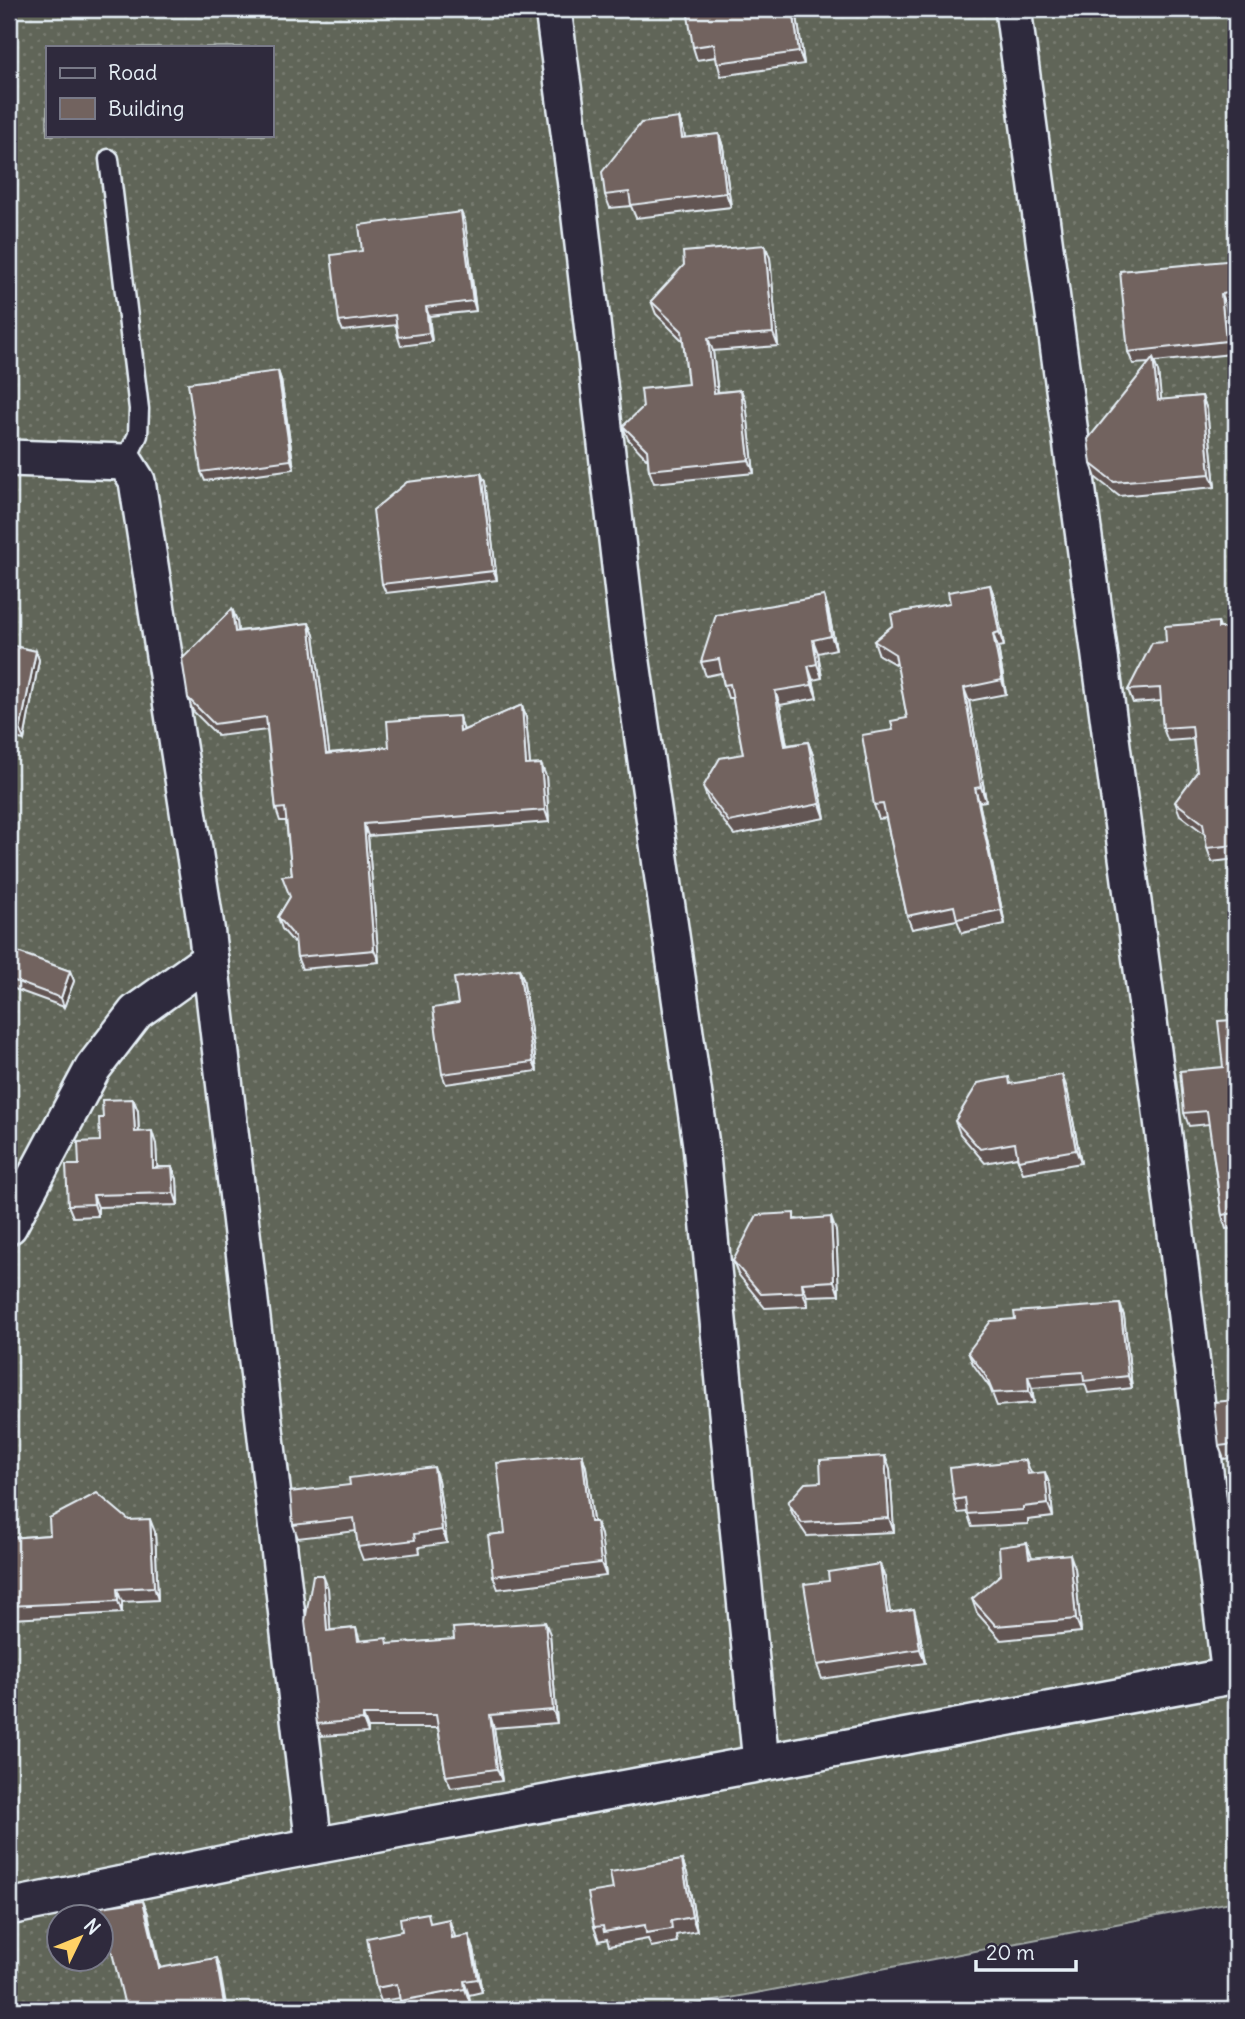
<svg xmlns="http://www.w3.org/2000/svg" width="1245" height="2019" viewBox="0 0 1245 2019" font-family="Delius,sans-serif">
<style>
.garden{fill:url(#garden-dots);stroke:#a4aba8;stroke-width:2;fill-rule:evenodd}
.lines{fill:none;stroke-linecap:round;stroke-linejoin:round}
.lane-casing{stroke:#e8f1f8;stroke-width:23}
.street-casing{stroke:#e8f1f8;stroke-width:40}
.lane{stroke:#2f2a3d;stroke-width:18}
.street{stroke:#2f2a3d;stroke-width:35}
.wall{fill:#625552;stroke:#e8f1f8;stroke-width:2}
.shaded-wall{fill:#504542;stroke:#e8f1f8;stroke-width:2}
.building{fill:#72635f;stroke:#e8f1f8;stroke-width:2}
</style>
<defs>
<pattern id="garden-dots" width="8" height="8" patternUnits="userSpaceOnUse" patternTransform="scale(1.75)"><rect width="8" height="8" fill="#616558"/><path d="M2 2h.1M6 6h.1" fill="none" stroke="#787c71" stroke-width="1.8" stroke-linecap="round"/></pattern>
</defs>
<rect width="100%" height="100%" fill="#2f2a3d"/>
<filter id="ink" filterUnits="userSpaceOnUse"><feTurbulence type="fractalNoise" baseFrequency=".0143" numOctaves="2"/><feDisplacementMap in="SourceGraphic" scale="14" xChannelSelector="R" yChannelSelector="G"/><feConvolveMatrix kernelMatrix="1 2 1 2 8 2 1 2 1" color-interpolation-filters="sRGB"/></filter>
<g filter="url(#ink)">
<path class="garden" d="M9,9H1236V1901L668,2010H9ZM47,47H271V135H47ZM60,1918H102V1960H60Z"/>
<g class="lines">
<g class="lane-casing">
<path id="lane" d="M109,159L139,409L138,435L125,462"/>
</g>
<g class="street-casing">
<g id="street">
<path d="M553,9L578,201L627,627L701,1145L761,1763"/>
<path d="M1013,9L1160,1103L1230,1676"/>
<path d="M9,458L125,462L137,481L206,927L314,1846"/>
<path d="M9,1226L93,1068L136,1012L210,959"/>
<path d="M9,1907L266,1855L1236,1675"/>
</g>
</g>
<use href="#lane" class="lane"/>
<use href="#street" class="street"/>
</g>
<g class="wall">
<path d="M796,9L804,64L721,76L716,57L697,60L693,47Z"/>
<path d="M679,118L684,132L685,138L719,134L723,147L731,207L636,218L631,206L610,208L605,195Z"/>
<path d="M465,221L476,311L429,316L432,342L401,346L398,337L396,325L343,331L339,322L362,251Z"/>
<path d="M765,245L770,258L778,346L713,351L718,392L741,390L746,403L754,473L654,483L649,470L648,460L628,439L623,426L688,384L683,341L656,314L651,301Z"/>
<path d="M1236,260V305L1226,306L1231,354L1154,362L1158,372L1161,400L1202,396L1207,410L1215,487L1119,496L1096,478L1091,464L1149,363L1133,364L1128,352Z"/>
<path d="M278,371L281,380L294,469L205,481L201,472Z"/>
<path d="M485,482L497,580L386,593L382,584Z"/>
<path d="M990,585L995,598L1004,646L998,647L1006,694L969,701L986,801L979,802L1005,924L962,933L957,920L912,929L907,916L886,818L879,819L874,805L893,730L907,718L898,666L879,655L874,641L893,625L950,603Z"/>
<path d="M824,596L828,609L836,649L818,653L822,678L813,680L817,698L780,705L787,745L808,742L813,755L825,818L734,835L708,800L703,787L743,754L733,698H728L724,685L721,673L706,676L701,662Z"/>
<path d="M232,609L237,621L238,631L309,623L314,635L329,753L389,747L463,728L464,730L522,705L526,718L530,765L546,776L549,822L368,836L379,962L302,969L297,957L296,945L282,929L278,917L290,897L292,875L286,821H280L276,809L267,730L218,736L193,711L188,698Z"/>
<path d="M1218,622L1220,628H1228L1232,641L1236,690V859L1212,862L1207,848L1205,834L1180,815L1175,802L1197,772L1193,739L1168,741L1163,728L1161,701L1133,703L1128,690L1166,642Z"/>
<path d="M9,645L36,651L39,660L24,740L9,737Z"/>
<path d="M9,949L70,971L74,981L64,1007L9,987Z"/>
<path d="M519,969L523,978L537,1071L446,1084L442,1074L458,1004Z"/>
<path d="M1236,998V1228L1226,1229L1222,1215L1209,1124L1189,1126L1184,1113L1223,1067Z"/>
<path d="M1011,1084L1067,1088L1081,1163L1023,1173L1017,1157L985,1163L960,1134L955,1121Z"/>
<path d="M133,1099L138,1111L139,1132L156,1144L157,1167H172L177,1179L178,1205L98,1207V1216L73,1217L68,1205L79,1165L100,1141L103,1118Z"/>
<path d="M796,1219L836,1231L839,1295L807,1296L808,1306L765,1308L738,1274L733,1261Z"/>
<path d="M1120,1304L1124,1316L1132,1388L1088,1393L1085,1384L1032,1388L1034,1403L997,1406L990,1388L973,1364L968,1352L1015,1319Z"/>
<path d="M1236,1400V1457L1224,1459L1219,1446Z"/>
<path d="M582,1454L586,1467L593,1522H596L601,1535L606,1576L498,1589L493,1576L505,1533Z"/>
<path d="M885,1456L890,1470L894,1532L807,1536L793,1515L788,1502L821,1482Z"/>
<path d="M1026,1460L1031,1473L1050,1485L1053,1517L1028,1520V1524L972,1527L967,1512L958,1513L954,1500Z"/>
<path d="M438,1480L447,1543L419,1547L420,1553L363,1560L358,1547L356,1531L298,1538L293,1525Z"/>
<path d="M129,1520L155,1532L158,1600L122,1602V1613L12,1619L13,1634H9V1538L50,1535Z"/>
<path d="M1032,1557L1075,1568L1081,1632L1001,1640L977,1613L972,1599Z"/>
<path d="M885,1578L890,1613L918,1623L925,1663L822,1679L817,1665Z"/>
<path d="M328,1588L330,1630L356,1628L360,1641L389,1644L550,1634L557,1723L494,1728L502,1781L451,1788L446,1776L438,1728H368V1733L321,1736L317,1724Z"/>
<path d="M682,1860L687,1873L697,1931L676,1935L677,1942L651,1947L648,1939L609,1946L607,1939L599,1941L594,1927L613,1889Z"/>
<path d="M432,1923L454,1933L455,1938L474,1949L482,1992L469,1995L470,2003L428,2010H404L400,1998L381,2001L376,1988L402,1931Z"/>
</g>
<g class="shaded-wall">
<path d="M793,9H796L804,64L799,52Z"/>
<path d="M679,118L684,132L687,152L682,138Z"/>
<path d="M719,134L723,147L731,207L726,193Z"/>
<path d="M461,212L465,221L476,311L473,301Z"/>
<path d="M765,245L770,258L778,346L773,333Z"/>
<path d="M1221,294L1226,306L1231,354L1226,341Z"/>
<path d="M426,307L429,316L432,342L429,333Z"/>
<path d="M708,338L713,351L719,406L714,393Z"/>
<path d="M1153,358L1158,372L1163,414L1158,400Z"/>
<path d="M278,371L281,380L294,469L291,460Z"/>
<path d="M741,390L746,403L754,473L749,460Z"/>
<path d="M1202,396L1207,410L1215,487L1210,474Z"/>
<path d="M481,473L485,482L497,580L493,571Z"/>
<path d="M990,585L995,598L1004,646L999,632Z"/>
<path d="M824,596L828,609L836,649L831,636Z"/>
<path d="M232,609L237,621L239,644L235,632Z"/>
<path d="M309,623L314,635L331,766L326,754Z"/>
<path d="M1228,628L1232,641L1236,690V741Z"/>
<path d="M993,634L998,647L1006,694L1002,680Z"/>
<path d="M813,640L818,653L822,678L817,664Z"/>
<path d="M36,651L39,660L24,740L20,731Z"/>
<path d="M808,666L813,680L817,698L812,685Z"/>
<path d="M964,688L969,701L986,801L981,787Z"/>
<path d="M775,691L780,705L789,759L785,746Z"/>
<path d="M522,705L526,718L531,777L526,765Z"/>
<path d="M459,716L463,728L465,744L460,732Z"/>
<path d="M808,742L813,755L825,818L820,804Z"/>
<path d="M541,764L546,776L549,822L545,810Z"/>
<path d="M975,788L979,802L1005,924L1001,910Z"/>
<path d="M364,824L368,836L379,962L374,950Z"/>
<path d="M519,969L523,978L537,1071L533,1062Z"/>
<path d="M70,971L74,981L64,1007L61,998Z"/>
<path d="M1062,1075L1067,1088L1081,1163L1076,1150Z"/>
<path d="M133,1099L138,1111L139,1144L135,1132Z"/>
<path d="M152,1131L156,1144L158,1180L153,1168Z"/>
<path d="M172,1167L177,1179L178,1205L174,1193Z"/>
<path d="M93,1195L98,1207V1216L94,1204Z"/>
<path d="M831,1217L836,1231L839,1295L834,1281Z"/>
<path d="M802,1283L807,1296L808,1306L803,1292Z"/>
<path d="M1120,1304L1124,1316L1132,1388L1128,1376Z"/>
<path d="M1028,1376L1032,1388L1034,1403L1029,1391Z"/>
<path d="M582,1454L586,1467L595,1535L590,1522Z"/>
<path d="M885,1456L890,1470L894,1532L889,1518Z"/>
<path d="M434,1467L438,1480L447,1543L442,1530Z"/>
<path d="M1045,1472L1050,1485L1053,1517L1048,1504Z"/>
<path d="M150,1519L155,1532L158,1600L154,1587Z"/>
<path d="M596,1522L601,1535L606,1576L601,1563Z"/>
<path d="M1027,1543L1032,1557L1029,1558Z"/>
<path d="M1070,1554L1075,1568L1081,1632L1076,1619Z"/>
<path d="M880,1564L885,1578L892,1627L887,1613Z"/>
<path d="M323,1575L328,1588L331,1643L327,1631Z"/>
<path d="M117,1589L122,1602V1613L118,1601Z"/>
<path d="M914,1609L918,1623L925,1663L920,1649Z"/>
<path d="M9,1611L12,1619L13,1634L9,1623Z"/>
<path d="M545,1622L550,1634L557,1723L553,1710Z"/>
<path d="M363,1715L368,1728V1733L363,1720Z"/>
<path d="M490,1715L494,1728L502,1781L497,1769Z"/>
<path d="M682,1860L687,1873L697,1931L692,1917Z"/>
<path d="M143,1901L148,1913L163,1980L159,1968Z"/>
<path d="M449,1919L454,1933L457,1952L452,1938Z"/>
<path d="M469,1935L474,1949L482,1992L478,1979Z"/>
<path d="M216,1958L220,1970L227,2010H225Z"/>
<path d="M464,1981L469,1995L470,2003L465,1989Z"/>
</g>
<g class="building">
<path d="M687,9H793L799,52L717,63L714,44L693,47Z"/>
<path d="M679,118L682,138L719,134L726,193L631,205L629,192L605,195L602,172L641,123Z"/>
<path d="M461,212L473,301L426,307L429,333L398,337L395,315L339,322L331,255L362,251L359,225Z"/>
<path d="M765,245L773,333L708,338L714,393L741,390L749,460L649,470L647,450L623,426L643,407L641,389L688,384L682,331L651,301L684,265L683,252Z"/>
<path d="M1236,260V292L1221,294L1226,341L1128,352L1120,271Z"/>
<path d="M1153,358L1158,400L1202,396L1210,474L1114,482L1091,464L1088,439Z"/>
<path d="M278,371L291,460L201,472L188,383Z"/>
<path d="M481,473L493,571L382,584L373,510L407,482Z"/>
<path d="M990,585L999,632L993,634L1002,680L964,688L981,787L975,788L1001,910L957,919L954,906L907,916L883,804L874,805L862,735L893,730L891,721L907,718L895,654L874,641L893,625L891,614L950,603L948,592Z"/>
<path d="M824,596L831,636L813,640L817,664L808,666L812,685L775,691L785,746L808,742L820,804L729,822L703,787L720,758L743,754L730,684L724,685L719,659L701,662L716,615Z"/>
<path d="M232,609L235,632L309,623L326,754L389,747L387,721L459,716L460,732L522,705L526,765L541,764L545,810L364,824L374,950L297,957L295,937L278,917L290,897L282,876L292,875L285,808L276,809L266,717L214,724L188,698L182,659Z"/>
<path d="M1218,622V628H1228L1236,741V845L1207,848L1203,823L1175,802L1197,772L1192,726L1163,728L1160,688L1128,690L1152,643L1166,642L1165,626Z"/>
<path d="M9,645L36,651L20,731L9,728Z"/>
<path d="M9,949L70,971L61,998L9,979Z"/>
<path d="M519,969L533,1062L442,1074L433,1008L458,1004L454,978Z"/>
<path d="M1236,998V1213L1222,1215L1207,1111L1184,1113L1180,1071L1223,1067L1218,1021L1232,1020L1230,999Z"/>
<path d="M1062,1075L1076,1150L1018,1160L1015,1143L980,1149L955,1121L978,1083L1009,1077L1010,1084Z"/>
<path d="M133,1099L135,1132L152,1131L153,1168L172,1167L174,1193L93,1195L94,1204L68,1205L66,1165H79L78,1142L100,1141L99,1118H103L102,1100Z"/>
<path d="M794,1213V1220L831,1217L834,1281L802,1283L803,1292L761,1294L733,1261L757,1215Z"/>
<path d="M1120,1304L1128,1376L1084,1381L1083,1372L1028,1376L1029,1391L993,1393L986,1376L968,1352L991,1321L1015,1319L1014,1312Z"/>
<path d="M1236,1400V1444L1219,1446L1214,1402Z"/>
<path d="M582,1454L590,1522H596L601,1563L493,1576L488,1535L505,1533L497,1463Z"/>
<path d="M885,1456L889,1518L802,1523L788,1502L805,1483L821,1482L820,1460Z"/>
<path d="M1026,1460L1028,1474L1045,1472L1048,1504L1023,1507V1510L967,1514L965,1498L954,1500L950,1468Z"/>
<path d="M434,1467L442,1530L414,1534L415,1540L358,1547L354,1518L293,1525L290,1492L350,1485L349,1478Z"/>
<path d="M97,1493L129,1520L150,1519L154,1587L117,1589L118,1601L9,1606V1538L50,1535L49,1518Z"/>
<path d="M1236,1535V1574H1235L1231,1540Z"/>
<path d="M1027,1543L1029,1558L1070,1554L1076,1619L996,1626L972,1599L1001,1574L999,1547Z"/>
<path d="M880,1564L887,1613L914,1609L920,1649L817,1665L804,1584L829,1581L828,1572Z"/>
<path d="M313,1575H323L327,1631L356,1628L358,1641L387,1638L388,1644L454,1639L453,1628L545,1622L553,1710L490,1715L497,1769L446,1776L436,1715H363V1720L317,1724L305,1621Z"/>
<path d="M682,1860L692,1917L671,1921L672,1929L646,1933L645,1925L604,1932L603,1926L594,1927L588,1893L613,1889L610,1872Z"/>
<path d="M143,1901L159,1968L216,1958L225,2010H126L101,1907Z"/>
<path d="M428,1913L430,1923L449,1919L452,1938L469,1935L478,1979L464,1981L465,1989L400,2001L397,1984L376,1988L367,1938L402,1931L400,1918Z"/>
</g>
</g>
<rect width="1245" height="2019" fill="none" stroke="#2f2a3d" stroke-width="35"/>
<rect x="18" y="18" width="1210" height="1984" fill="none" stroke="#e8f1f8" stroke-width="2.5" filter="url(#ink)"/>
<rect x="46" y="46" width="228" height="91" fill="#2f2a3d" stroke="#797a88" stroke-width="2"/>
<rect x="60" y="68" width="35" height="10" fill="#2f2a3d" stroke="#797a88" stroke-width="2"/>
<text x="108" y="80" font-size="21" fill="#e8f1f8">Road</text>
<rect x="60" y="98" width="35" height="21" fill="#72635f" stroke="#797a88" stroke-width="2"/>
<text x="108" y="116" font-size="21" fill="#e8f1f8">Building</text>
<g transform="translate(80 1938) rotate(47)"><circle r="33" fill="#2f2a3d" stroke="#797a88" stroke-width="2"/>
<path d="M0-5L12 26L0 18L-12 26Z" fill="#ffd166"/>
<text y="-10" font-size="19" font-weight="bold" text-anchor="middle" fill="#e8f1f8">N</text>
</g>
<path d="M976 1960v10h100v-10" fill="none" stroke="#e8f1f8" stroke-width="3.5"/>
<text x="986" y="1960" font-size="21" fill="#e8f1f8" stroke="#2f2a3d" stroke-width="5" paint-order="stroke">20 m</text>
</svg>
